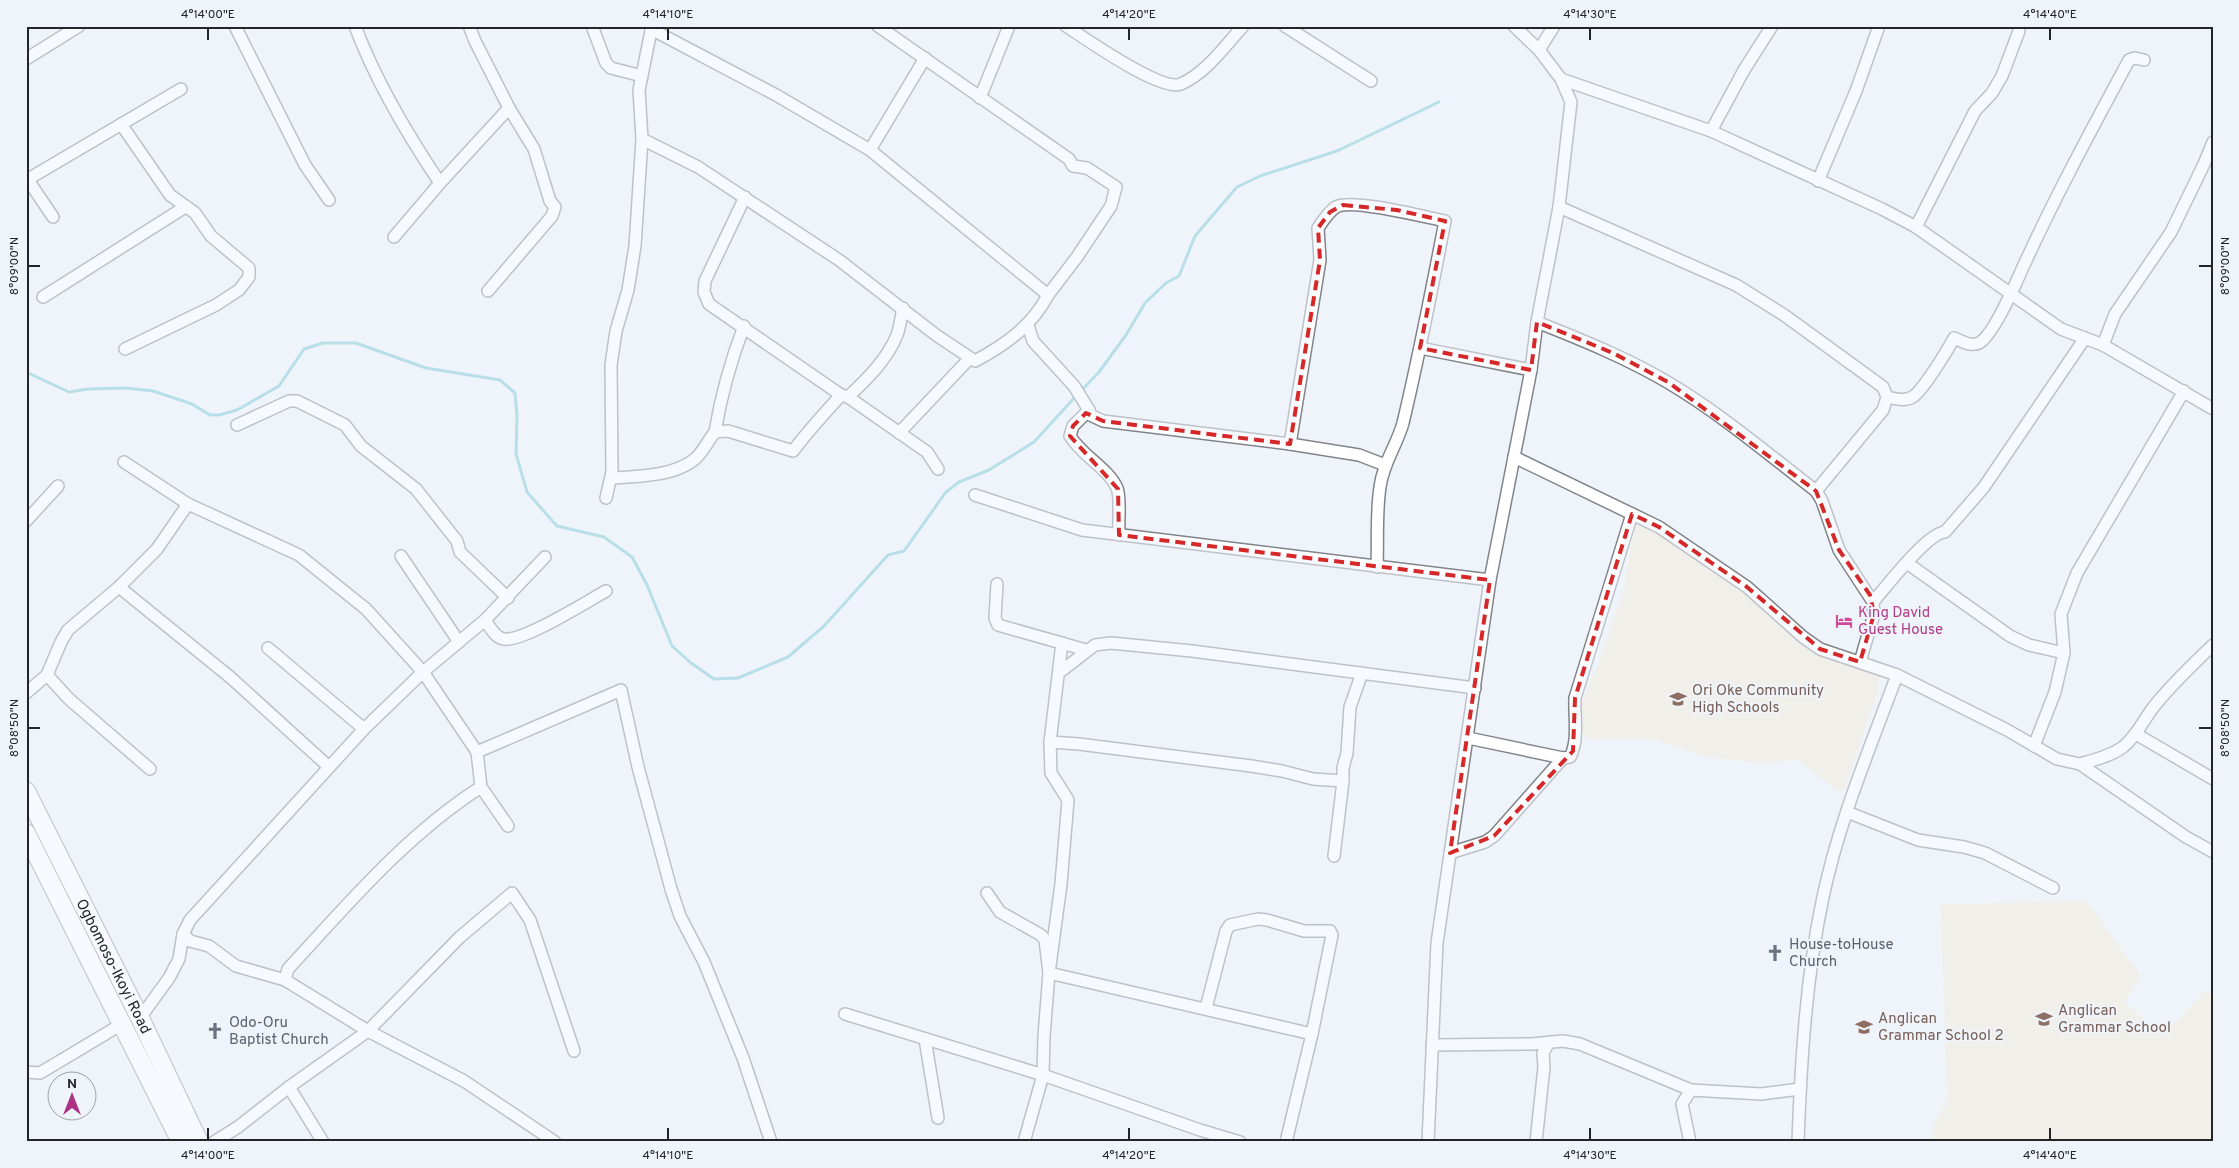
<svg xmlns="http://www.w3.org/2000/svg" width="2239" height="1168" viewBox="0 0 2239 1168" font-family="Overpass,sans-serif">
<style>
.education{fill:#f2e9d4}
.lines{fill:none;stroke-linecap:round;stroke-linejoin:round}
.stream{stroke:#77c5d1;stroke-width:3}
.minor-casing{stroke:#81858b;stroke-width:14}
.primary-casing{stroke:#81858b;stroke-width:20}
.minor{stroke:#fff;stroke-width:11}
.primary{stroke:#fff;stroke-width:18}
.marked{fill:none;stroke:#d62828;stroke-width:4;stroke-dasharray:10 6;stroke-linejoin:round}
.ticks{fill:none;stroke:#232527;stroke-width:2}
.labels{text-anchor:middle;stroke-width:4;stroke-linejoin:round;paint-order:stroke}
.hotel-label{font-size:15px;fill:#b23c85;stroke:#eff4fb;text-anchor:start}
.education-label{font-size:15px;fill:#785e54;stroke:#eff4fb;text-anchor:start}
.worship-label{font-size:15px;fill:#5b616d;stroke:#eff4fb;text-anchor:start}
.street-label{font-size:15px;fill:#232527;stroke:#eff4fb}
.neatline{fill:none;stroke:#232527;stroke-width:2}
.ticks-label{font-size:12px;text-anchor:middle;fill:#232527}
</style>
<rect width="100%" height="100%" fill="#eff4fb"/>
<g class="education">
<path d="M1638,520L1757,603L1793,634L1880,675L1876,699L1868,718L1845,791L1835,789L1798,760L1756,763L1708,757L1652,739H1589L1581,732L1582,701L1598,665L1624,589L1632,540Z"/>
<path d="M2086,901L2141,975L2125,1002L2162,1036L2206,990L2213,998V1142H1932L1934,1124L1948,1099L1940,904Z"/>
</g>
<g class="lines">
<g class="stream">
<path d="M26,372L69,392L88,389L126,388L153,391L192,404L210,415H219L237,410L279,386L304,349L323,343H356L426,368L500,380L515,393L517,416L516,454L527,492L557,526L604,537L632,557L647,585L672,646L691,663L714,679L738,678L788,657L824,626L888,555L904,551L946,492L959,482L989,470L1034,442L1076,396"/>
<path d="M1081,391L1099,372L1126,335L1145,303L1166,283L1179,276L1195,236L1237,187L1260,176L1337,151L1439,102"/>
</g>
<g class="minor-casing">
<g id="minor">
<path d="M235,26L305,165L329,200"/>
<path d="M355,26C376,82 407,134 440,183"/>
<path d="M469,26L475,41L509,108L534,149L550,201L555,207L552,216L488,291"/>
<path d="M592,26L606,63L611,68L642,76"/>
<path d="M878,26L1069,159L1073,166L1087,168L1116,187L1111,206L1077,257L1048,295"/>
<path d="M1066,26C1086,39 1161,92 1181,84C1206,73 1225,46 1243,26"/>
<path d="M1285,26L1371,81"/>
<path d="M1539,50L1554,26"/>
<path d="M26,59L79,26"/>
<path d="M1561,79L1711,131L1882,209L1916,227L2061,329L2103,345L2213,409"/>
<path d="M980,98L1009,26"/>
<path d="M121,124L170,195L195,213L211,236L249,268V277L239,290L216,305L125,349"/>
<path d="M1711,131L1744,70L1772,26"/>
<path d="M642,139L698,167L839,260L936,335L975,361C1005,345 1032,326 1048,295L870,150L776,95L651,29"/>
<path d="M870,150L925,58"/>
<path d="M30,178L181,89"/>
<path d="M1818,181L1856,91L1879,26"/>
<path d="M30,183L53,217"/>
<path d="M745,197L705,281L704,292L709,304L841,395"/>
<path d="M1559,207L1736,285L1784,315L1883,387L1887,397L1883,410L1816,491"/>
<path d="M1916,227L1975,111L1992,93L2002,76L2019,31"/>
<path d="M394,237L440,183L509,108"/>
<path d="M43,297L185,207"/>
<path d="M1537,322C1582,340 1627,358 1669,383C1721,414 1768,454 1816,491L1822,501L1839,550L1873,602L1874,614L1860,662"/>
<path d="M1028,325L1033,341L1074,386L1089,410L1073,426L1070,436C1082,456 1108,468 1117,488C1121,497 1118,522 1119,535"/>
<path d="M744,326C731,360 721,396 715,432L728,431L793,451C808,431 824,414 841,395L848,397C866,380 887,360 897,335C900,327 901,317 903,308"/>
<path d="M2103,345L2115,314L2171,232L2204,164L2213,142"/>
<path d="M1420,348L1531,370"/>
<path d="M848,397L927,452L938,469"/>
<path d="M1887,397C1896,399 1906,402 1914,396C1925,387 1947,351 1954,338C1962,341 1970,347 1979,343C1991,337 2009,298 2015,285C2049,208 2089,134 2129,60L2135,58L2144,60"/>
<path d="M1086,413L1103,421L1290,444L1359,455L1385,465"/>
<path d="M237,425L289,401H297L345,425L361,446L416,489L457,541L460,552L508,598"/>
<path d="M899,433L970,358"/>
<path d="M1290,444L1320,260L1318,228C1323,221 1328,212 1336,207C1351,198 1425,217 1445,221C1432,289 1419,356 1403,423C1397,445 1383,463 1380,487C1376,513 1378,541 1377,567"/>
<path d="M1514,457L1659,527L1747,587L1803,637L1820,649L1897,675L2007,730L2057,759L2080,764L2186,837L2213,852"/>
<path d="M124,462L188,504L299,555L366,609L423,672L477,752L481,787L508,826"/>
<path d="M611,478C636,477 678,476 697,457C704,450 709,439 715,432"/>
<path d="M975,495L1082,530L1490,580"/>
<path d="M606,498L612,472L611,365L616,331L628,290L635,246L642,139L639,90L652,26"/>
<path d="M26,521L58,486"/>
<path d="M401,556L459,642"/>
<path d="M1907,563L2010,636L2029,645L2064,653"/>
<path d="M997,584L995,618L998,625L1086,650"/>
<path d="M119,587L230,677L329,767"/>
<path d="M1873,602C1886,587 1927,533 1945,532L1984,487L2085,338"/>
<path d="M485,620C490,627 495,638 504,639C523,642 586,602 606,591"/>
<path d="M268,648L364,729"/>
<path d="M1060,672L1095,645L1111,643L1192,651L1475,688"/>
<path d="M47,675L69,699L150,769"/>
<path d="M26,693L47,675L61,642L68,630L119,587L157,549L188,504"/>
<path d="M2136,734L2213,779"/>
<path d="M1468,738L1563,758L1570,757C1579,741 1574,716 1575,698L1632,514"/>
<path d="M1050,742L1079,744L1251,766L1282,771L1313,779L1343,781"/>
<path d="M2034,746L2055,692L2064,653L2061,614L2077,573L2184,391"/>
<path d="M477,752L621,690L638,767L671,889L680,916L704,962L743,1058L771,1142"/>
<path d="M2080,764C2094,760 2111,756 2123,747C2138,735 2144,718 2156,704C2173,683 2193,664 2213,645"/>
<path d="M481,787C406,835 348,904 288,969L285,980L368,1031L464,1081L555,1142"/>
<path d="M1847,812L1918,840L1964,847L1985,853L2053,888"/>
<path d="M1450,853L1485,842L1494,836L1563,758"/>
<path d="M1334,856L1343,781V768L1347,753L1350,707L1362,673"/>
<path d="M987,893L1000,912L1041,935L1045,940L1049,973L1312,1034"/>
<path d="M183,934L190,941L209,946L236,966L285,980"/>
<path d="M1206,1008L1226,931L1230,925L1258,919L1267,920L1304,931H1330L1332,935L1312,1034L1286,1142"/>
<path d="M845,1014L1043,1075L1200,1130L1240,1142"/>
<path d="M140,1018L169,978L179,959L183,934L190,920L364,729L423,672L485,620L545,557"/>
<path d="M925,1039L938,1118"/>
<path d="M1432,1045L1532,1044L1563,1041L1580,1044L1691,1090L1761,1094L1800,1089"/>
<path d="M26,1072L40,1073L122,1024"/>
<path d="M289,1087L323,1142"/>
<path d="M214,1142L238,1127L289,1087L368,1031L460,937L512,893L530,920L574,1051"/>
<path d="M1024,1142L1043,1075L1044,1036L1049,973L1061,884L1068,800L1051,773L1050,742L1062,643"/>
<path d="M1428,1142L1437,943L1490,580L1531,370L1537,322L1559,207L1571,102L1561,79L1539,50L1514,26"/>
<path d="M1536,1142L1544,1067L1543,1053L1549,1042"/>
<path d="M1690,1142L1682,1104L1691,1090"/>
<path d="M1798,1142C1801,1060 1806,977 1823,897C1839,821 1870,748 1897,675"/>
</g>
</g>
<g class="primary-casing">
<g id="primary">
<path id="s1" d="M26,791L140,1018L199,1142"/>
<path d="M26,833L181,1142"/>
</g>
</g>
<use href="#minor" class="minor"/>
<use href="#primary" class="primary"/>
</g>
<path d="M0 0H2239V1168H0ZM1343,205L1397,210L1445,221L1420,348L1531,370L1537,322L1613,353L1668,382L1816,491L1839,550L1870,595L1874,614L1860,662L1820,649L1747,587L1659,527L1632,514L1575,698L1573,751L1494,836L1450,853L1490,580L1119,535L1118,489L1070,436L1073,426L1086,413L1103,421L1290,444L1320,260L1318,228L1330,212Z" fill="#eff4fb" fill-opacity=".55" fill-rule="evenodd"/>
<path class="marked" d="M1343,205L1397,210L1445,221L1420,348L1531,370L1537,322L1613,353L1668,382L1816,491L1839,550L1870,595L1874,614L1860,662L1820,649L1747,587L1659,527L1632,514L1575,698L1573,751L1494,836L1450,853L1490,580L1119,535L1118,489L1070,436L1073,426L1086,413L1103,421L1290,444L1320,260L1318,228L1330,212Z"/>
<path class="ticks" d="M208,28V40M668,28V40M1129,28V40M1590,28V40M2050,28V40M28,266H40M2199,266H2212M28,728H40M2199,728H2212M208,1128V1140M668,1128V1140M1129,1128V1140M1590,1128V1140M2050,1128V1140"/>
<defs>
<g id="hotel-bare" transform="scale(1.35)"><path d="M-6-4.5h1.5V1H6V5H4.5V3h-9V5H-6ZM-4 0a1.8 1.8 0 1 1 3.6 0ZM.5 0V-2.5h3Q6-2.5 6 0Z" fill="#d1479c" stroke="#eff4fb" stroke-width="2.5" paint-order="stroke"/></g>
<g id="university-bare" transform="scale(1.35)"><path d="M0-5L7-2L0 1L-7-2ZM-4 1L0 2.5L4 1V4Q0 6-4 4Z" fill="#8d6e63" stroke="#eff4fb" stroke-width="2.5" paint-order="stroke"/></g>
<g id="church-bare" transform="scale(1.35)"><path d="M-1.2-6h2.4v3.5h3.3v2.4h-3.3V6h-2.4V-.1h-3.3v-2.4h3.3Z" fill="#6b7280" stroke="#eff4fb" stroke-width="2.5" paint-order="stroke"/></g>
</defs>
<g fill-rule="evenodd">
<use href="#hotel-bare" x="1844" y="621"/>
<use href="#university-bare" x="1678" y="699"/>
<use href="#church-bare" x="1775" y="953"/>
<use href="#university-bare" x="2044" y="1019"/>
<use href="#university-bare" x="1864" y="1027"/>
<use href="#church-bare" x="215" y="1031"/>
</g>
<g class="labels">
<g class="hotel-label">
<text x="1858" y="617">King David<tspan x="1858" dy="17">Guest House</tspan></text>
</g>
<g class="education-label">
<text x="1692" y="695">Ori Oke Community<tspan x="1692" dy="17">High Schools</tspan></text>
<text x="2058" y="1015">Anglican<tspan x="2058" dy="17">Grammar School</tspan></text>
<text x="1878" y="1023">Anglican<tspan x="1878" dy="17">Grammar School 2</tspan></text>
</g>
<g class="worship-label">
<text x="1789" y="949">House-toHouse<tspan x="1789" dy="17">Church</tspan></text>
<text x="229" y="1027">Odo-Oru<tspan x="229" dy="17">Baptist Church</tspan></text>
</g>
<g class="street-label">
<text dy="5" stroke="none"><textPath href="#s1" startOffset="196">Ogbomoso-Ikoyi Road</textPath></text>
</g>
</g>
<rect width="2239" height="1168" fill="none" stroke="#eff4fb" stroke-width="55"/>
<g transform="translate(72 1096)"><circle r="24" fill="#eff4fb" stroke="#9da1a6"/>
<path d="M0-4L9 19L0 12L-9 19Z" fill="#ad3284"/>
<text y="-8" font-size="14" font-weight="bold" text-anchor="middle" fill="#232527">N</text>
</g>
<rect x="28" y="28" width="2184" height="1112" class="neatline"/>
<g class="ticks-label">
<text x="208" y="18">4°14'00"E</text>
<text x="668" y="18">4°14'10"E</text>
<text x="1129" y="18">4°14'20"E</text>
<text x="1590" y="18">4°14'30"E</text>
<text x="2050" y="18">4°14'40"E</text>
<text transform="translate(14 266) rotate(-90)" y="4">8°09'00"N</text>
<text transform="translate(2225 266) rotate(-90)" y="4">8°09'00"N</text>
<text transform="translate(14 728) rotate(-90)" y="4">8°08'50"N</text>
<text transform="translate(2225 728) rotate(-90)" y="4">8°08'50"N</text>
<text x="208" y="1159">4°14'00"E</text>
<text x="668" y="1159">4°14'10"E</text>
<text x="1129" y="1159">4°14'20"E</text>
<text x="1590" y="1159">4°14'30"E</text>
<text x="2050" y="1159">4°14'40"E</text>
</g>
</svg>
